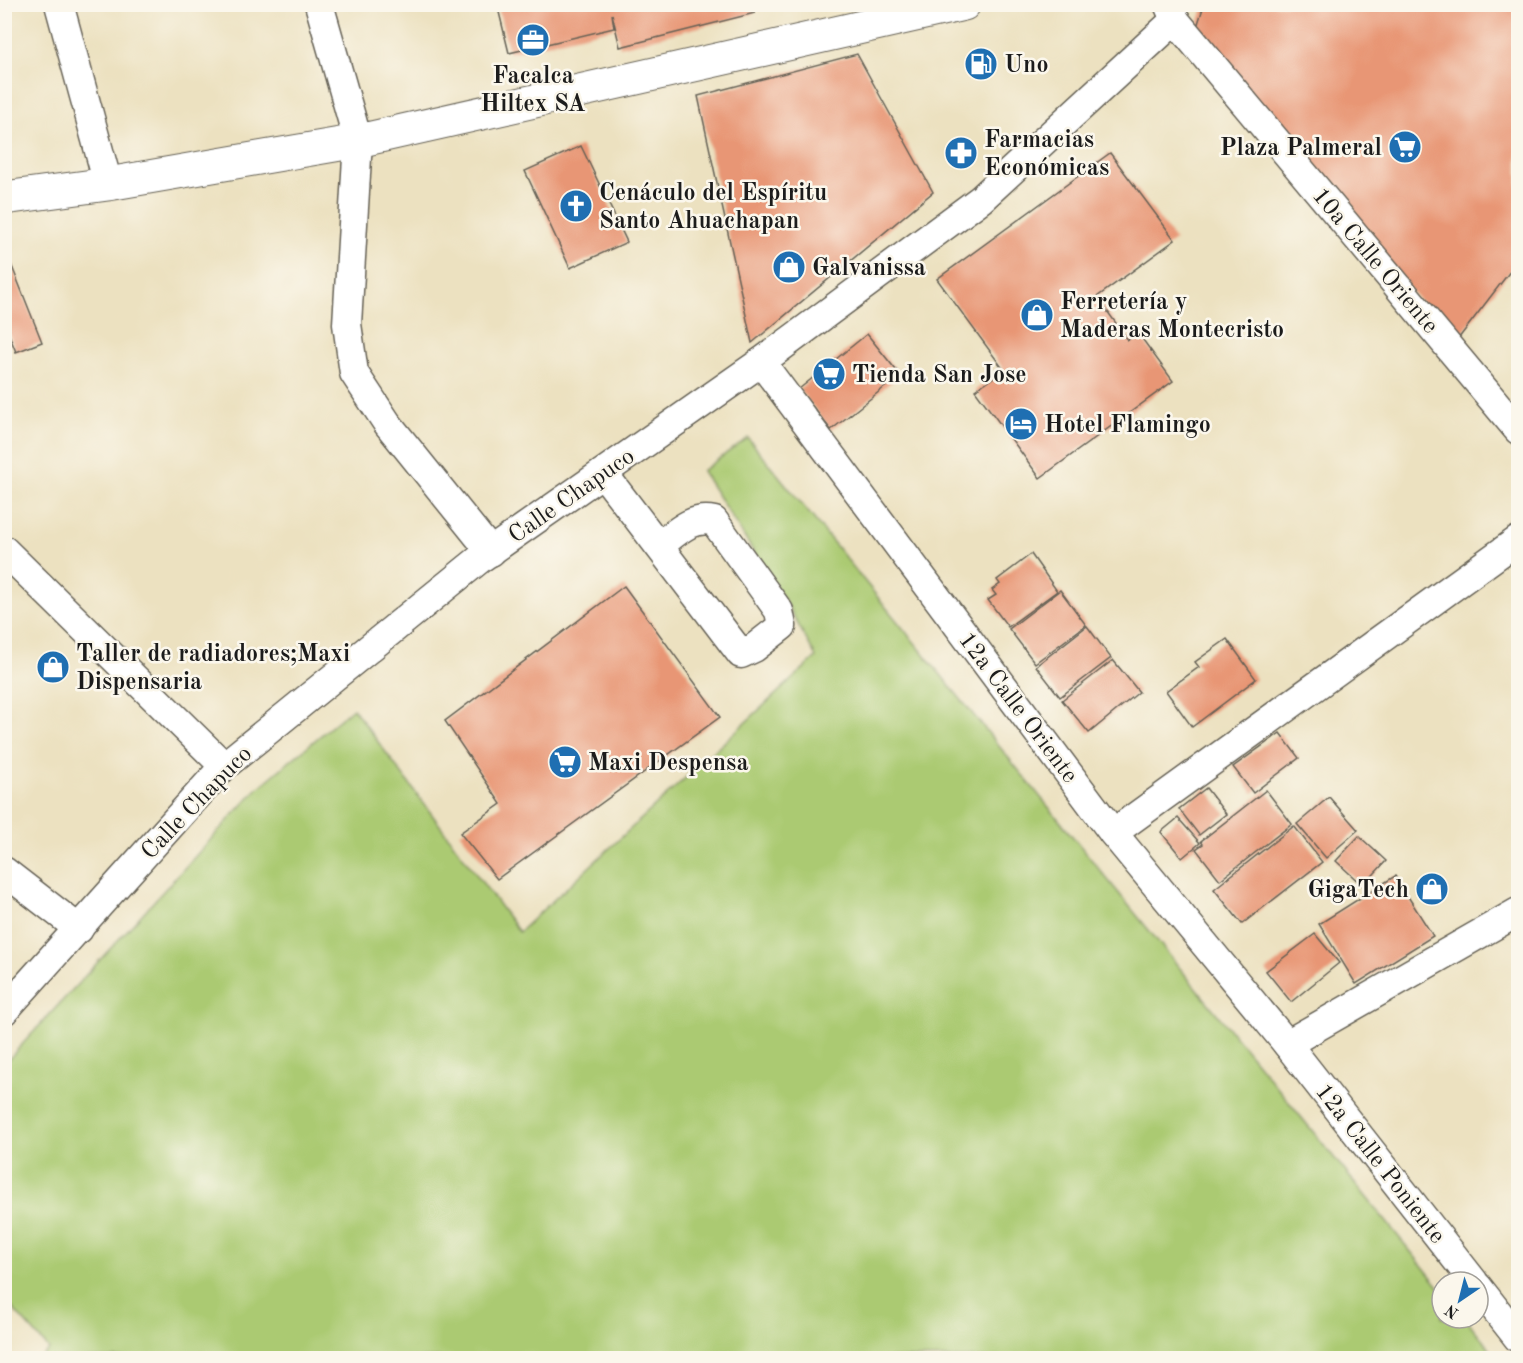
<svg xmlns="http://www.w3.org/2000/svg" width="1523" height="1363" viewBox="0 0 1523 1363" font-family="'Old Standard TT',serif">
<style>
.green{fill:#abca72;stroke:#647347;stroke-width:1.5}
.building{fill:#e89674}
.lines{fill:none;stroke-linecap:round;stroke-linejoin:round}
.minor-casing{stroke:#656155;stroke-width:31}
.major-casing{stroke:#656155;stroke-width:35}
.minor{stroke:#fff;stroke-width:28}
.major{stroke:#fff;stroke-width:33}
.labels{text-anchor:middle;stroke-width:5;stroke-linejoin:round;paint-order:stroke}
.poi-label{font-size:24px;font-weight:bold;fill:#1c1c1c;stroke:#fbf7ec;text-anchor:start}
.street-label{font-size:24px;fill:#1c1c1c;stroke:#fbf7ec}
</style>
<rect width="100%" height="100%" fill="#fbf7ec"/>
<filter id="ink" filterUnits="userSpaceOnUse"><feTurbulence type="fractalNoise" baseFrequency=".0167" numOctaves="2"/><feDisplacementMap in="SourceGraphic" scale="12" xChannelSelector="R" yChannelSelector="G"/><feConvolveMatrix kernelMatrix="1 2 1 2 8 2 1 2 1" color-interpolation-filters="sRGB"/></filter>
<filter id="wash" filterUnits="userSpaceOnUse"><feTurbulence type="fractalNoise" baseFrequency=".008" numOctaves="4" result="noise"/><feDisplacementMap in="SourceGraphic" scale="24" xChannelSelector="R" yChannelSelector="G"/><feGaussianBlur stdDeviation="1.35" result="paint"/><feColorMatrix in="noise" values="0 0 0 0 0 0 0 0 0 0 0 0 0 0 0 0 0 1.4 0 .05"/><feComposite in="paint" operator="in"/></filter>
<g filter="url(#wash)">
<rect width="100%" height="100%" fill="#ece1c0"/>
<path class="green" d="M748,438L1442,1290V1318H1465L1498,1358H40L49,1349L5,1300V1063L258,788L353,708L519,932L816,657L785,601L702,471Z"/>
<g id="blocks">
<g class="building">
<path d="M497,4H754L755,13L620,47L612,14L614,28L509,53Z"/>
<path d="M1204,5H1518V261L1455,343L1195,33Z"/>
<path d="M857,54L933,192L752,343L698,96Z"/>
<path d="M581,146L627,242L570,268L525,171Z"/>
<path d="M1110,153L1175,240L1097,297L1128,340L1138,333L1173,381L1040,478L975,390L1004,370L937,279Z"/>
<path d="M7,254L42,342L16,352L4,322V255Z"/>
<path d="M867,334L900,375L831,430L799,389Z"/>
<path d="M1031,554L1057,591L1008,627L988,600L996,595L992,590L1000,584L997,580Z"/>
<path d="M624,586L720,717L497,879L460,833L501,804L445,721Z"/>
<path d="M1060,590L1086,625L1035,663L1009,629Z"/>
<path d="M1087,626L1111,658L1060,697L1036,666Z"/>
<path d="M1227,639L1256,679L1192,727L1166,691L1199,667L1195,662Z"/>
<path d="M1113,660L1139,692L1089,733L1062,700Z"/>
<path d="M1280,733L1299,758L1253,793L1233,767Z"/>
<path d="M1206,788L1226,814L1199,835L1179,809Z"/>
<path d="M1266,790L1292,824L1220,880L1196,849L1203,844L1201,841Z"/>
<path d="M1329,797L1358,830L1326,858L1297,824Z"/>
<path d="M1178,818L1200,843L1182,858L1161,832Z"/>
<path d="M1294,826L1322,862L1242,924L1214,889Z"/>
<path d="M1359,836L1386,861L1363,886L1336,861Z"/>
<path d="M1395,876L1433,936L1356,984L1319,924Z"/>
<path d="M1315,934L1339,963L1291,1002L1266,971Z"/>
</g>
</g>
</g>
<g filter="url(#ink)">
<use href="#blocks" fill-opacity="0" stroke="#656155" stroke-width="1.5"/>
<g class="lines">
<g class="minor-casing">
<g id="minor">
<path d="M59,4L108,184"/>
<path d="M319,4L358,141L347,324L354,373L387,423L491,552"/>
<path d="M1168,4L1175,20L1518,430"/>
<path d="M761,362L1113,833L1287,1044L1474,1282"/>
<path d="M603,473L741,654L754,648L782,626L779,611L714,521C691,516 676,533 659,546"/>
<path d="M4,550L224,766"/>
<path d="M1113,833L1518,540"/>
<path d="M4,871L79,929"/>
<path d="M4,1011L224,766L481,558L761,362L981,199L1175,20"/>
<path d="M1287,1044L1518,912"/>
<path d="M1478,1287L1518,1338"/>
</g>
</g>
<g class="major-casing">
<path id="major" d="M4,198L108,184L358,141L964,4"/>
</g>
<use href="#minor" class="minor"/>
<use href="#major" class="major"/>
</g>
</g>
<defs>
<g id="office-disc" transform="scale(1.725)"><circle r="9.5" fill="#1f6fb2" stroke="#fbf7ec"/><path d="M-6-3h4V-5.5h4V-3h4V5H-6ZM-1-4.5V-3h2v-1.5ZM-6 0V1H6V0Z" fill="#fff"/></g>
<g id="fuel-disc" transform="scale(1.725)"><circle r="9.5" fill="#1f6fb2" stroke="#fbf7ec"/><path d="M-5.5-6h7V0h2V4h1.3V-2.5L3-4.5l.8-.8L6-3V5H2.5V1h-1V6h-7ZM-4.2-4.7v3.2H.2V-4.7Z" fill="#fff"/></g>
<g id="supermarket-disc" transform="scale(1.725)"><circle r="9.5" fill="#1f6fb2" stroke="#fbf7ec"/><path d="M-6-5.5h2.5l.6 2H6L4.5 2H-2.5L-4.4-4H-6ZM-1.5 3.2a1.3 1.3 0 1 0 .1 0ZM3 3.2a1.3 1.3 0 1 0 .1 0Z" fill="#fff"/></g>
<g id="pharmacy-disc" transform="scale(1.725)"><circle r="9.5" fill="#1f6fb2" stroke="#fbf7ec"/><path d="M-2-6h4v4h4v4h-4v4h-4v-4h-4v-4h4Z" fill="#fff"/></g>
<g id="church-disc" transform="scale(1.725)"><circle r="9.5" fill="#1f6fb2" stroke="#fbf7ec"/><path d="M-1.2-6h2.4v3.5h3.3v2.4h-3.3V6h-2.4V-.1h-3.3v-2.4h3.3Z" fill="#fff"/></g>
<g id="shop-disc" transform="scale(1.725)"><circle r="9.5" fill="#1f6fb2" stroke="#fbf7ec"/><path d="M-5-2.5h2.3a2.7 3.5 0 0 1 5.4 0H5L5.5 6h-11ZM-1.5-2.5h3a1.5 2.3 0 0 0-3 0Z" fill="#fff"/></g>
<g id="hotel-disc" transform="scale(1.725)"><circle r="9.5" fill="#1f6fb2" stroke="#fbf7ec"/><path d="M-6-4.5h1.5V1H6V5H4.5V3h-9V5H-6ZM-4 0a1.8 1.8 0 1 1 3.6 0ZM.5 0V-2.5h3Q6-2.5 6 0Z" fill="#fff"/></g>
</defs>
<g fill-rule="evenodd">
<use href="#office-disc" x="533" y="40"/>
<use href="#fuel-disc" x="981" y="64"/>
<use href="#supermarket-disc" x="1405" y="147"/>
<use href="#pharmacy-disc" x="961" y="153"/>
<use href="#church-disc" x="576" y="206"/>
<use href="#shop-disc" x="789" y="267"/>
<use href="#shop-disc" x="1037" y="315"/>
<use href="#supermarket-disc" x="829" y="374"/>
<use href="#hotel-disc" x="1021" y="424"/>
<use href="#shop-disc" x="53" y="667"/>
<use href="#supermarket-disc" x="565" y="762"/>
<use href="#shop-disc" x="1432" y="889"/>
</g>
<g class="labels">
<g class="poi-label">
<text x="1004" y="72">Uno</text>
<text x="533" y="83" text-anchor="middle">Facalca<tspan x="533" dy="28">Hiltex SA</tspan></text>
<text x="984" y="147">Farmacias<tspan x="984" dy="28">Económicas</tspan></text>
<text x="1382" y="155" text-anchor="end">Plaza Palmeral</text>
<text x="599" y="200">Cenáculo del Espíritu<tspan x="599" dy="28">Santo Ahuachapan</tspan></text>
<text x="812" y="275">Galvanissa</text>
<text x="1060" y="309">Ferretería y<tspan x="1060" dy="28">Maderas Montecristo</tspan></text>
<text x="852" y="382">Tienda San Jose</text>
<text x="1044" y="432">Hotel Flamingo</text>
<text x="76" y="661">Taller de radiadores;Maxi<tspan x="76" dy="28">Dispensaria</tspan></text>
<text x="588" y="770">Maxi Despensa</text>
<text x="1409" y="897" text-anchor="end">GigaTech</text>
</g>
<g class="street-label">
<text transform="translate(1376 260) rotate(50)" y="8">10a Calle Oriente</text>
<text transform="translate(571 495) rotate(-35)" y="8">Calle Chapuco</text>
<text transform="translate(1019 707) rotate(53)" y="8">12a Calle Oriente</text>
<text transform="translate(196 802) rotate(-46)" y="8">Calle Chapuco</text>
<text transform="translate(1381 1163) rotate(52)" y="8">12a Calle Poniente</text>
</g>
</g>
<rect width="1523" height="1363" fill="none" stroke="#fbf7ec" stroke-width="24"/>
<g transform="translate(1460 1300) rotate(215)"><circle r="28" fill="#fbf7ec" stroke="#a29f99" stroke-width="1.5"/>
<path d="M0-4.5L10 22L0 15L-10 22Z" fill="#1f6fb2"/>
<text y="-9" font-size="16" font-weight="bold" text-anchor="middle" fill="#1c1c1c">N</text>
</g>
</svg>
